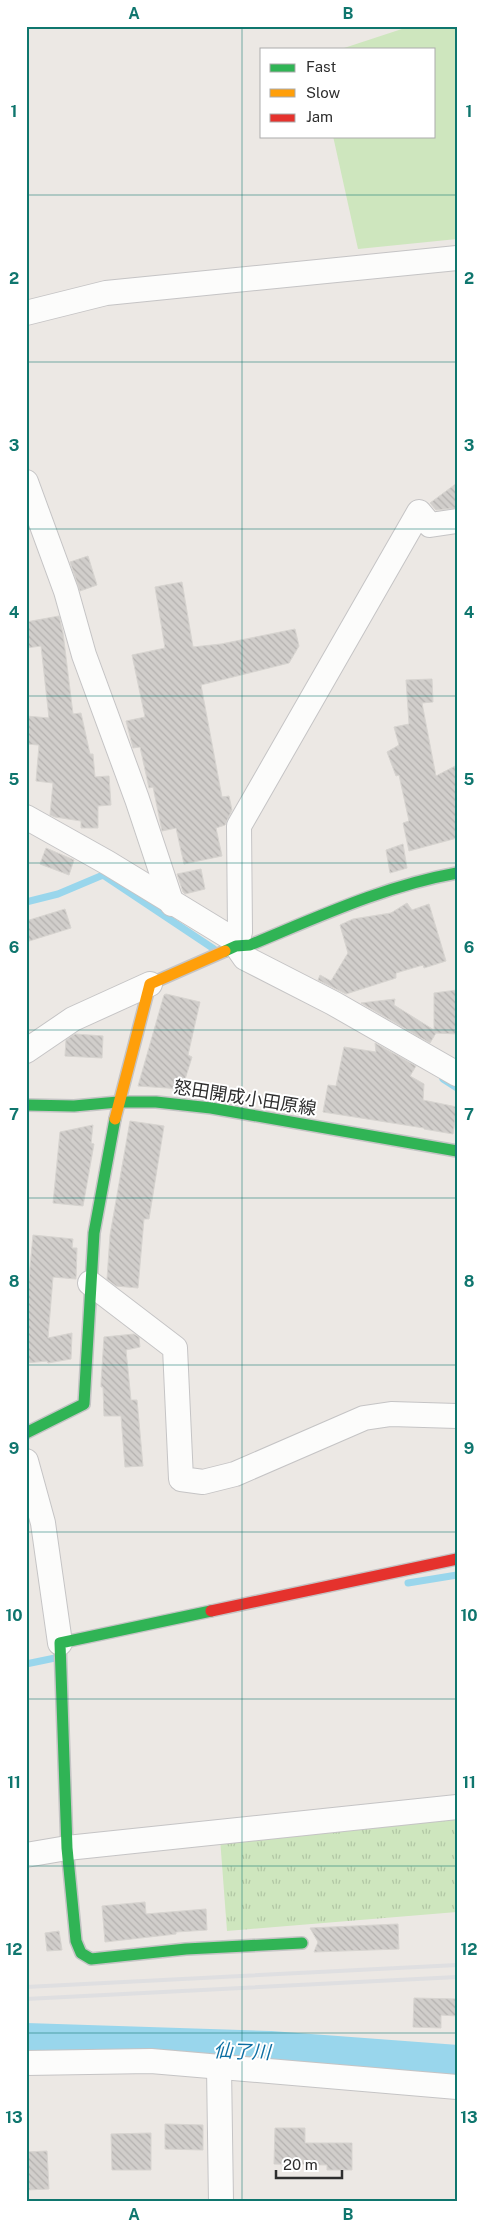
<svg xmlns="http://www.w3.org/2000/svg" width="483" height="2228" viewBox="0 0 483 2228" font-family="'Public Sans','Noto Sans JP',sans-serif">
<style>
.grass{fill:#cee6be}
.park{fill:url(#park-tufts)}
.lines{fill:none;stroke-linecap:round;stroke-linejoin:round}
.stream{stroke:#99d6ec;stroke-width:7}
.river{stroke:#99d6ec;stroke-width:40}
.building{fill:url(#building-back-hatch);stroke:#d7d4d0}
.street-casing{stroke:#c5c4c5;stroke-width:26}
.fast-casing{stroke:#c5c4c5;stroke-width:14}
.slow-casing{stroke:#c5c4c5;stroke-width:14}
.jam-casing{stroke:#c5c4c5;stroke-width:14}
.street{stroke:#fcfcfb;stroke-width:24}
.fast{stroke:#30b455;stroke-width:11}
.slow{stroke:#ff9f0a;stroke-width:11}
.jam{stroke:#e5322d;stroke-width:11}
.rail{stroke:#dfdfe1;stroke-width:4}
.grid{fill:none;stroke:#0f766e;stroke-width:1;stroke-opacity:0.55}
.labels{text-anchor:middle;stroke-width:4;stroke-linejoin:round;paint-order:stroke}
.street-label{font-size:18px;fill:#2e2e2e;stroke:#fff}
.water-label{font-size:19px;font-style:italic;fill:#0d6fa3;stroke:#fff}
.neatline{fill:none;stroke:#0f766e;stroke-width:2}
.grid-label{font-size:16px;text-anchor:middle;font-weight:bold;fill:#0f766e}
</style>
<defs>
<pattern id="park-tufts" width="24" height="20" patternUnits="userSpaceOnUse" patternTransform="scale(1.25)"><rect width="24" height="20" fill="#cee6be"/><path d="M3 7l-1-3M5 7V3M7 7l1-3M15 17l-1-3M17 17v-4M19 17l1-3" fill="none" stroke="#b1c6a4"/></pattern>
<pattern id="building-back-hatch" width="6" height="6" patternUnits="userSpaceOnUse" patternTransform="scale(1.25)"><rect width="6" height="6" fill="#d1cecb"/><path d="M-1 5l2 2M0 0l6 6M5-1l2 2" fill="none" stroke="#b4b1af"/></pattern>
</defs>
<rect width="100%" height="100%" fill="#ece8e4"/>
<path class="grass" d="M411,26H457V239L358,249L333,136H434V49H341Z"/>
<path class="park" d="M457,1812V1912L227,1931L220,1838Z"/>
<g class="lines">
<g class="stream">
<path d="M26,902L58,894L103,875L214,949"/>
<path d="M443,1079L457,1088"/>
<path d="M408,1583L457,1575"/>
<path d="M26,1664L55,1658"/>
</g>
<path class="river" d="M26,2043L270,2051L457,2065"/>
</g>
<g class="building">
<path d="M457,483V508L436,510L430,503Z"/>
<path d="M88,556L97,585L80,591L70,562Z"/>
<path d="M182,582L193,647L221,644L295,629L299,646L289,663L201,685L222,797L229,796L232,810L225,825L216,828L222,856L184,864L176,828L162,831L153,787L149,788L140,747L133,748L126,721L145,717L132,655L165,648L155,587Z"/>
<path d="M59,616L63,633L73,714L81,713L90,754H93L95,777L109,776L111,805L98,806V828H81V821L55,817L50,815L53,783L36,781L39,745L26,744V716L49,718L41,646L26,648V622Z"/>
<path d="M432,679L433,702L422,703L436,776L457,765V838L409,851L403,823L409,821L399,775L396,776L387,752L399,745L394,727L409,724L406,680Z"/>
<path d="M403,844L407,868L390,873L386,850Z"/>
<path d="M46,848L74,860L69,875L40,864Z"/>
<path d="M201,869L205,889L185,894L183,892L177,874Z"/>
<path d="M407,903L412,910L429,904L446,961L424,968L423,965L396,973V978L346,994L318,980L320,975L331,981L348,953L340,925L353,919L391,913Z"/>
<path d="M65,909L71,928L26,942V921Z"/>
<path d="M457,990V1034L436,1033L430,1043L361,1003L395,999L394,1005L434,1030V993Z"/>
<path d="M166,994L200,1002L188,1055L192,1057L182,1089L138,1086L164,995Z"/>
<path d="M75,1034L103,1036L102,1058L65,1056L66,1040Z"/>
<path d="M375,1043L416,1066L410,1076L424,1084L423,1100L457,1107L453,1134L424,1129V1128L323,1112L328,1085L336,1086L344,1047L376,1052Z"/>
<path d="M130,1121L164,1126L149,1219H144L138,1288L116,1286L107,1279L110,1235Z"/>
<path d="M93,1125L91,1143L94,1144L83,1206L53,1203L60,1132Z"/>
<path d="M33,1235L73,1239L72,1248H77L76,1279L53,1277L48,1338L72,1333L71,1359L48,1363L47,1361L26,1363V1289H28Z"/>
<path d="M134,1334L139,1337L140,1347L126,1350L131,1400H137L143,1466L125,1467L121,1416H104L103,1387H101V1383L104,1337Z"/>
<path d="M145,1902L146,1914L206,1909L207,1930L176,1932V1934L105,1942L102,1906Z"/>
<path d="M398,1924L399,1949L314,1952L318,1942L310,1928Z"/>
<path d="M59,1931L62,1950L47,1951L45,1933Z"/>
<path d="M414,1998L457,1999V2016L441,2015V2028L413,2027Z"/>
<path d="M165,2124L203,2125V2150L165,2149Z"/>
<path d="M275,2128H305V2143H352V2170H327V2165L274,2164Z"/>
<path d="M151,2133V2170H112L111,2134Z"/>
<path d="M47,2151L49,2189L26,2190V2152Z"/>
</g>
<g class="lines">
<g class="street-casing">
<g id="street">
<path d="M26,313L106,293L457,258"/>
<path d="M26,482L66,591L84,655L137,799L172,904"/>
<path d="M26,817L108,863L231,938L245,958L333,1003L457,1074"/>
<path d="M236,946L240,932L239,826L419,512L430,525L457,521"/>
<path d="M26,1051L73,1019L150,984"/>
<path d="M90,1283L175,1348L181,1479L203,1482L235,1474L364,1418L391,1414L457,1416"/>
<path d="M26,1461L43,1523L60,1643"/>
<path d="M26,1855L67,1848L457,1807"/>
<path d="M26,2063L151,2061L457,2087"/>
<path d="M219,2067L221,2202"/>
</g>
</g>
<g class="fast-casing">
<g id="fast">
<path d="M225,951L236,946L250,945C318,917 384,886 457,873"/>
<path d="M26,1105L74,1106L118,1102H156L211,1108L457,1151"/>
<path d="M26,1433L84,1404L94,1233L115,1119"/>
<path d="M211,1611L60,1643L67,1848L76,1941L81,1953L91,1959L186,1949L302,1943"/>
</g>
</g>
<g class="slow-casing">
<path id="slow" d="M115,1119L150,984L225,951"/>
</g>
<g class="jam-casing">
<path id="jam" d="M211,1611L457,1559"/>
</g>
<use href="#street" class="street"/>
<use href="#fast" class="fast"/>
<use href="#slow" class="slow"/>
<use href="#jam" class="jam"/>
<g class="rail">
<path d="M26,1987L457,1965"/>
<path d="M26,1999L457,1977"/>
</g>
</g>
<path class="grid" d="M242,26V2202M26,195H457M26,362H457M26,529H457M26,696H457M26,863H457M26,1030H457M26,1198H457M26,1365H457M26,1532H457M26,1699H457M26,1866H457M26,2033H457"/>
<g class="labels">
<g class="street-label">
<text transform="translate(245 1098) rotate(9)" y="6">怒田開成小田原線</text>
</g>
<g class="water-label">
<text transform="translate(242 2051) rotate(2)" y="7">仙了川</text>
</g>
</g>
<rect width="483" height="2228" fill="none" stroke="#ffffff" stroke-width="55"/>
<rect x="260" y="48" width="175" height="90" fill="#ffffff" stroke="#ababab"/>
<rect x="270" y="64" width="25" height="8" fill="#30b455" stroke="#ababab"/>
<text x="306" y="72" font-size="15" fill="#2e2e2e">Fast</text>
<rect x="270" y="89" width="25" height="8" fill="#ff9f0a" stroke="#ababab"/>
<text x="306" y="98" font-size="15" fill="#2e2e2e">Slow</text>
<rect x="270" y="114" width="25" height="8" fill="#e5322d" stroke="#ababab"/>
<text x="306" y="122" font-size="15" fill="#2e2e2e">Jam</text>
<path d="M276 2170v8h66v-8" fill="none" stroke="#2e2e2e" stroke-width="2.5"/>
<text x="283" y="2170" font-size="15" fill="#2e2e2e" stroke="#ffffff" stroke-width="4" paint-order="stroke">20 m</text>
<rect x="28" y="28" width="428" height="2172" class="neatline"/>
<g class="grid-label">
<text x="134" y="19">A</text>
<text x="348" y="19">B</text>
<text x="14" y="117">1</text>
<text x="469" y="117">1</text>
<text x="14" y="284">2</text>
<text x="469" y="284">2</text>
<text x="14" y="451">3</text>
<text x="469" y="451">3</text>
<text x="14" y="618">4</text>
<text x="469" y="618">4</text>
<text x="14" y="785">5</text>
<text x="469" y="785">5</text>
<text x="14" y="953">6</text>
<text x="469" y="953">6</text>
<text x="14" y="1120">7</text>
<text x="469" y="1120">7</text>
<text x="14" y="1287">8</text>
<text x="469" y="1287">8</text>
<text x="14" y="1454">9</text>
<text x="469" y="1454">9</text>
<text x="14" y="1621">10</text>
<text x="469" y="1621">10</text>
<text x="14" y="1788">11</text>
<text x="469" y="1788">11</text>
<text x="14" y="1955">12</text>
<text x="469" y="1955">12</text>
<text x="14" y="2123">13</text>
<text x="469" y="2123">13</text>
<text x="134" y="2220">A</text>
<text x="348" y="2220">B</text>
</g>
</svg>
